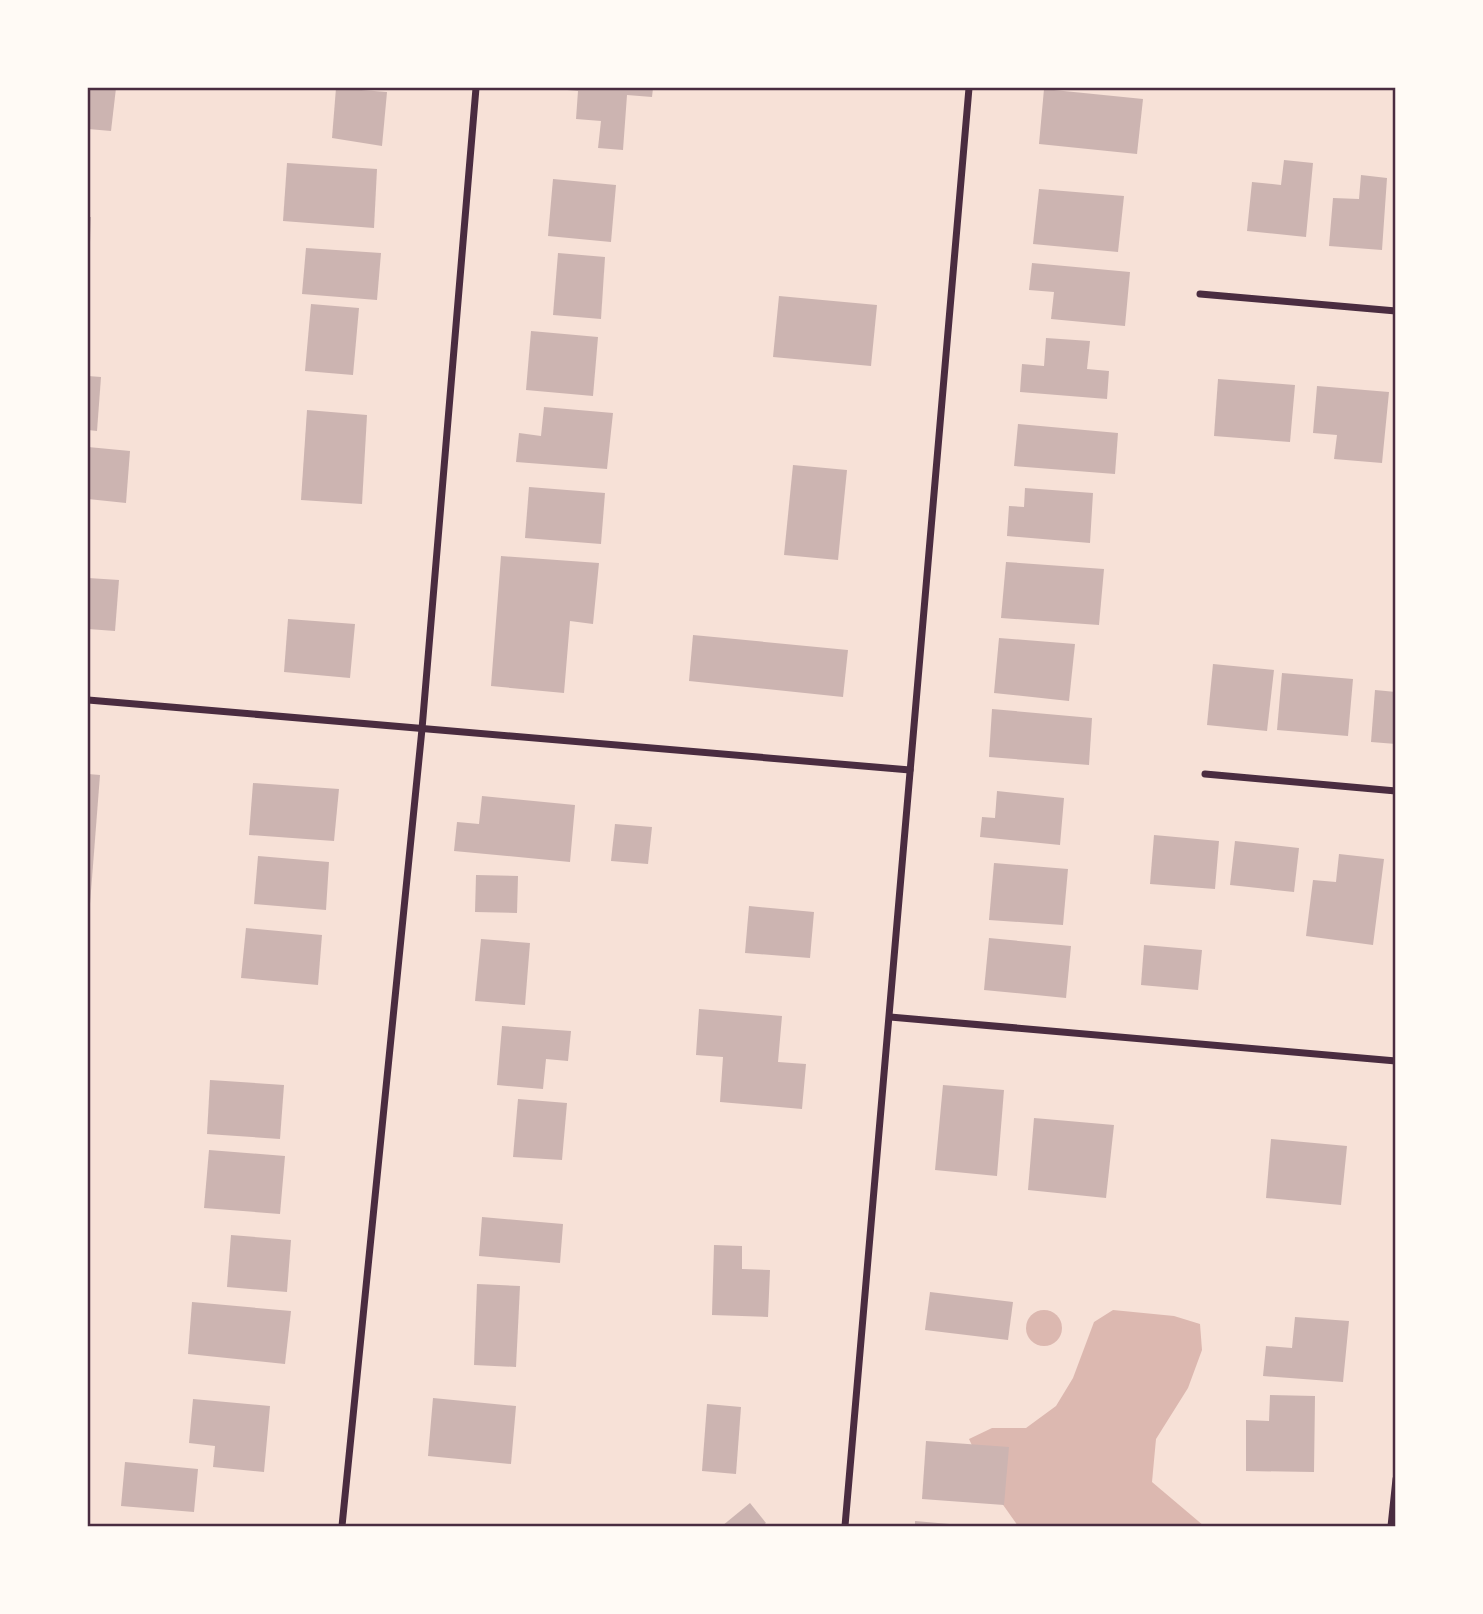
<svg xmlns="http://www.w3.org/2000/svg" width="1483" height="1614" viewBox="0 0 1483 1614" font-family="'Public Sans',sans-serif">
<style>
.water{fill:#dcb8b0}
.building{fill:#ccb4b1}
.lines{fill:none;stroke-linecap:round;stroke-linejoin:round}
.minor{stroke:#4a2c40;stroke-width:7}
.neatline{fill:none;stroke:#4a2c40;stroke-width:2.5}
</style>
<rect width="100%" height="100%" fill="#f7e1d7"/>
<g class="water">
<path d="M1113,1310L1174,1316L1200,1324L1202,1350L1188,1388L1156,1439L1152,1482L1204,1526H1018L994,1492L969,1439L992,1428H1026L1056,1406L1073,1378L1094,1322Z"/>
<circle cx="1044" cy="1328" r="18"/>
</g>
<g class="building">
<path d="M88,88H116L111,131L88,129Z"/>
<path d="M336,88L387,92L382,146L332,138Z"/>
<path d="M556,88H653L652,97L627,95L623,150L598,148L601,121L576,119L578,91L556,89Z"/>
<path d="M1044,89L1143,99L1137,154L1039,144Z"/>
<path d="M1284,160L1313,163L1306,237L1247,231L1252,182L1281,185Z"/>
<path d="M287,163L377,169L374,228L283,221Z"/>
<path d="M1361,175L1387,178L1382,250L1329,246L1333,198L1359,199Z"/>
<path d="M553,179L616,185L611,242L548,236Z"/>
<path d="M1039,189L1124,196L1118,252L1033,244Z"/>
<path d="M88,217H91L90,242H88Z"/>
<path d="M306,248L381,253L377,300L302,294Z"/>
<path d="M558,253L605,257L601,319L553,315Z"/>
<path d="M1032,263L1130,272L1125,326L1051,319L1054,292L1029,290Z"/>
<path d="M779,296L877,305L871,366L773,357Z"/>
<path d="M311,304L359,308L353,375L305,371Z"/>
<path d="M531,331L598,337L593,396L526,390Z"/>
<path d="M1046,338L1090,341L1087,369L1109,371L1107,399L1020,392L1022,364L1044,366Z"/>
<path d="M88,376L101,377L97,431L88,430Z"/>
<path d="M1218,379L1295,385L1290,442L1214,436Z"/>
<path d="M1317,386L1389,392L1382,463L1334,459L1337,435L1313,433Z"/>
<path d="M544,407L613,413L607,469L516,462L519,433L541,436Z"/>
<path d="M307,410L367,415L362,504L301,500Z"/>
<path d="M1018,424L1118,433L1115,474L1014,466Z"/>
<path d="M88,447L130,451L126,503L88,499Z"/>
<path d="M793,465L847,470L838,560L784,555Z"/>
<path d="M529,487L605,493L601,544L525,538Z"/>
<path d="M1025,488L1093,493L1090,543L1007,536L1009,506L1024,507Z"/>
<path d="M501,556L599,563L593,624L570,621L564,693L491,686Z"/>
<path d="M1006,562L1104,569L1099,625L1001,618Z"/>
<path d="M88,578L119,580L115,631L88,629Z"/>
<path d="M288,619L355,624L350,678L284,672Z"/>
<path d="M693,635L848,650L843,697L689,681Z"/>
<path d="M999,638L1075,644L1069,701L994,693Z"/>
<path d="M1213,664L1274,670L1267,731L1207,725Z"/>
<path d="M1282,673L1353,679L1348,736L1277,730Z"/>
<path d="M1375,690L1396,692V744L1371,742Z"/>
<path d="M992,709L1092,718L1089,765L989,757Z"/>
<path d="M88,774L100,775L89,917H88Z"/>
<path d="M253,783L339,789L334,841L249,835Z"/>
<path d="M997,791L1064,798L1060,845L980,837L982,817L995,818Z"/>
<path d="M482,796L575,805L570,862L454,851L457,822L479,824Z"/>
<path d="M615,824L652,827L648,864L611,861Z"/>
<path d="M1154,835L1219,841L1215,889L1150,884Z"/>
<path d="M1235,841L1299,848L1294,892L1230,885Z"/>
<path d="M1339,854L1384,859L1373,945L1306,936L1313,880L1336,882Z"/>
<path d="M258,856L329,862L326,910L254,904Z"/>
<path d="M994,863L1068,869L1063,925L989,920Z"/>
<path d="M476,875L518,876L517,913L475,912Z"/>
<path d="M749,906L814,912L810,958L745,953Z"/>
<path d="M246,928L322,935L318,985L241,978Z"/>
<path d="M989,938L1071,946L1066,998L984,990Z"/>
<path d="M481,939L530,943L525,1005L475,1001Z"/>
<path d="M1144,945L1202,950L1198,990L1141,985Z"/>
<path d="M699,1009L782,1016L778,1062L806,1064L802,1109L720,1102L723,1057L696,1055Z"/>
<path d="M502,1026L571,1031L568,1061L546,1059L543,1089L497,1085Z"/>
<path d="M210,1080L284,1085L280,1139L207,1134Z"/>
<path d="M943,1085L1004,1090L997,1176L935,1170Z"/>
<path d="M518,1099L567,1103L562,1160L513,1157Z"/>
<path d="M1034,1118L1114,1125L1106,1198L1028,1190Z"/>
<path d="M1271,1139L1347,1146L1341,1205L1266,1198Z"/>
<path d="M209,1150L285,1156L280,1214L204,1208Z"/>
<path d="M482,1217L563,1224L560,1263L479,1256Z"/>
<path d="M231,1235L291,1240L287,1292L227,1287Z"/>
<path d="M714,1245L742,1246V1269L770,1270L768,1317L712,1315Z"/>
<path d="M477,1284L520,1286L516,1367L474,1365Z"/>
<path d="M930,1292L1013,1302L1008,1340L925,1330Z"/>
<path d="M192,1302L291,1311L285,1364L188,1354Z"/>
<path d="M1295,1317L1349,1321L1343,1382L1263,1376L1266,1346L1292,1348Z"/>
<path d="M1270,1395L1315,1396L1314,1472L1246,1471V1420L1269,1421Z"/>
<path d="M433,1398L516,1406L511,1464L428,1456Z"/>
<path d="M193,1399L270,1406L264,1472L213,1467L215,1446L189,1443Z"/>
<path d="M707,1404L741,1407L736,1474L702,1471Z"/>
<path d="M926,1441L1009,1447L1004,1505L922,1499Z"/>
<path d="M125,1462L198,1469L194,1512L121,1506Z"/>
<path d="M750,1503L766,1523L762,1526H722Z"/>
<path d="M915,1521L961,1525V1526H915Z"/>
</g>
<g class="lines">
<g class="minor">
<path d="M1200,294L1396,311"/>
<path d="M88,700L910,770"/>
<path d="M1205,774L1396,791"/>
<path d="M890,1017L1396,1061"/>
<path d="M342,1526L422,729L476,88"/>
<path d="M845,1526L969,88"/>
<path d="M1391,1526L1396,1479"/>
</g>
</g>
<rect width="1483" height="1614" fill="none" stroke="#fffaf5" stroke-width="178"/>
<rect x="89" y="89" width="1305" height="1436" class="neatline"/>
</svg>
